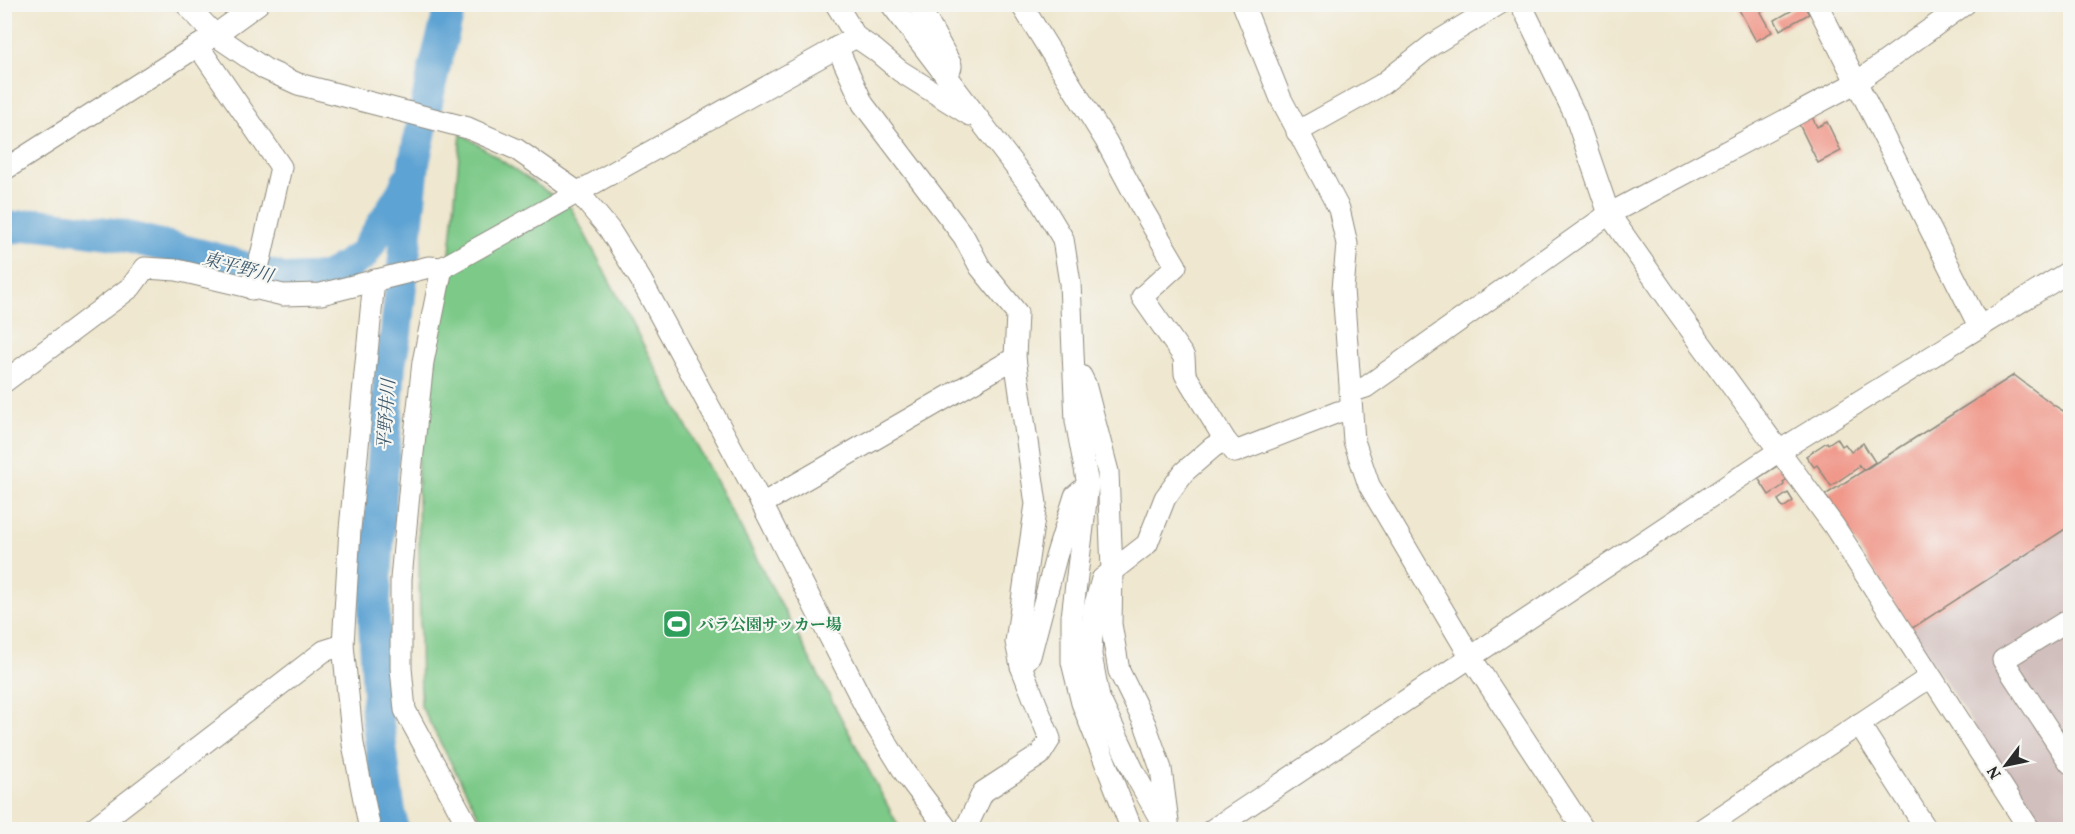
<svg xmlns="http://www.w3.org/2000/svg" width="2075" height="834" viewBox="0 0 2075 834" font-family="Vollkorn,'Noto Serif JP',serif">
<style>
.industrial{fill:#d1bfbd}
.green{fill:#7bc988;stroke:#537a5a;stroke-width:1.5}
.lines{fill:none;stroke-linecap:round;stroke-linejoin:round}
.river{stroke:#5da3d3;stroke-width:32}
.building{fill:#f0988a}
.minor-casing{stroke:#8d897d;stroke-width:23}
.minor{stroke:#fff;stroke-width:21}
.labels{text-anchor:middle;stroke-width:4.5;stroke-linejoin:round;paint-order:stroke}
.leisure-label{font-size:16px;font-weight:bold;fill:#27864d;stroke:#f6f6f2;text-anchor:start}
.water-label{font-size:18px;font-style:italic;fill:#3f5b6e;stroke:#f6f6f2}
</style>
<rect width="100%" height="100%" fill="#f6f6f2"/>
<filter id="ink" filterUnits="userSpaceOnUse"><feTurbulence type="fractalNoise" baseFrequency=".0167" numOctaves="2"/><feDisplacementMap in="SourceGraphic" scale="12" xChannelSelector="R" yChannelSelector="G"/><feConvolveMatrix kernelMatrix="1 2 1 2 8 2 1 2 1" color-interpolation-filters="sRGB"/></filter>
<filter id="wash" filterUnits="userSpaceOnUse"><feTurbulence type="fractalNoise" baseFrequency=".008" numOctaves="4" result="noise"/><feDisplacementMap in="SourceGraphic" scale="24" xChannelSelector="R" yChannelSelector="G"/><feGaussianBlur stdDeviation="1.35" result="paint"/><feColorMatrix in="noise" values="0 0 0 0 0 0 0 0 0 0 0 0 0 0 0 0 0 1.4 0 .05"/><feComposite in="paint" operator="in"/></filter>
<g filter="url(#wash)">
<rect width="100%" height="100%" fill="#efe7cf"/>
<path class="industrial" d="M2013,373L2055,406L2070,415V829H2040L1824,495Z"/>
<path class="green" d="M461,133L571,208L900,829H486L421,706L417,413L449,264Z"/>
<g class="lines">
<g class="river">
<path d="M4,229L39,224L115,234L214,258L286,280L327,278L363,255L403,191L407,181"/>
<path d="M393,830L388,800L376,708L378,695L374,618L381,493L390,364L396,333L414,163L434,69L451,4"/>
</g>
</g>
<g id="blocks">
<g class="building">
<path d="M1736,4H1775L1761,12L1772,32L1756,41Z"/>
<path d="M1803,4L1809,14L1780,30L1775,20Z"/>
<path d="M1811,115L1817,127L1827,122L1841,151L1818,163L1798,122Z"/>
<path d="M2014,375L2055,406L2070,415V526L1911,629L1825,495Z"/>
<path d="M1837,438L1842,446L1845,444L1851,452L1863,443L1875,462L1863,470L1858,464L1859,467L1831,486L1817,465L1814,467L1806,456L1827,442L1828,444Z"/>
<path d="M1777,466L1783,467L1790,477L1783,482L1784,485L1769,495L1758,478Z"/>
<path d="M1788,493L1793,501L1783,508L1778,500Z"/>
</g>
</g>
</g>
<g filter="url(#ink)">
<use href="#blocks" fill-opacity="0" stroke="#8d897d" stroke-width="1.5"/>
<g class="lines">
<g class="minor-casing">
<g id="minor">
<path d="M186,4L215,35L265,69L298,84L468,128L516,149L579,193L609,229L641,280L762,504L870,716L905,773L948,830"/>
<path d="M836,4L856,37L875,50L900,71L970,115"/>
<path d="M891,4L1036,194L1063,239L1070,283L1076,421L1088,485L1072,617V662L1082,703L1132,830"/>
<path d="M918,4L951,65V67"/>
<path d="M1021,4L1106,141L1143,210L1176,266L1142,297L1184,357L1185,374L1225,440L1235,452L1338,412L1351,411"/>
<path d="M1243,4L1281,99L1339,209L1347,244L1343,289L1354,441L1369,485L1470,656L1584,830"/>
<path d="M1521,4L1575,115L1609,214L1672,304L1834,526L2030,830"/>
<path d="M1817,4L1979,326"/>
<path d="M198,46L281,167L261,256L252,289"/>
<path d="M837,47L863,104L964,237L980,267L1017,313L1015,358L1036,504L1016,642L1021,666L1050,739L1040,755L983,792L965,830"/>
<path d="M1297,132L1381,85L1432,45L1499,4"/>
<path d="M4,170L215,35L258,4"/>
<path d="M442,268L423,362L412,462L401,579V668L405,710L470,830"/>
<path d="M1081,376L1085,384L1108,472L1112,570L1111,624L1119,671L1145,724L1161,769L1169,830"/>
<path d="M4,382L131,287L145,268L177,270L283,295L321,294L429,267L442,268L856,37"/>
<path d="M1350,392L1366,387L1609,214L1857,82L1965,4"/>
<path d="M762,504L1015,358"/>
<path d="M2070,619L2003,660L2070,763"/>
<path d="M1021,666L1030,656L1056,557L1075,496L1083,489"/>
<path d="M1859,724L1927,830"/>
<path d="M1164,826L1136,776L1099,698L1091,655L1093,611L1102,579L1147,544L1165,498L1184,472L1213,447L1225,440"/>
<path d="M91,830L324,651L343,645"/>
<path d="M370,830L353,744L343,645L350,529L374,280"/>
<path d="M1212,830L1779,451L2070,271"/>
<path d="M1701,830L1930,677"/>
</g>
</g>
<use href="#minor" class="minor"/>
</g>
</g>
<defs>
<g id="stadium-square" transform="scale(1.5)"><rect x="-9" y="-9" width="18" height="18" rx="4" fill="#2e9e5b" stroke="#f6f6f2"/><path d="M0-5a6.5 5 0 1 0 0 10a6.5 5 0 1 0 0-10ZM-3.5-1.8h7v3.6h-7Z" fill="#fff"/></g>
</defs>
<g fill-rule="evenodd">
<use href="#stadium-square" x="677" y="624"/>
</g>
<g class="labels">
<g class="leisure-label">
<text x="698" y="630">バラ公園サッカー場</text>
</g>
<g class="water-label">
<text transform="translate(238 267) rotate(15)" y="6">東平野川</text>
<text transform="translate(386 415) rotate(-86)" y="6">平野井川</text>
</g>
</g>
<rect width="2075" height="834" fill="none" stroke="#f6f6f2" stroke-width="24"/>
<g transform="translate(2006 765) rotate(238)" stroke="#f6f6f2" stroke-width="4.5" paint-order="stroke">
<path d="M0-4.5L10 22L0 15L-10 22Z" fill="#2b2b2b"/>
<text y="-9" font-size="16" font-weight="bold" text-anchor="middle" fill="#2b2b2b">N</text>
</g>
</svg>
